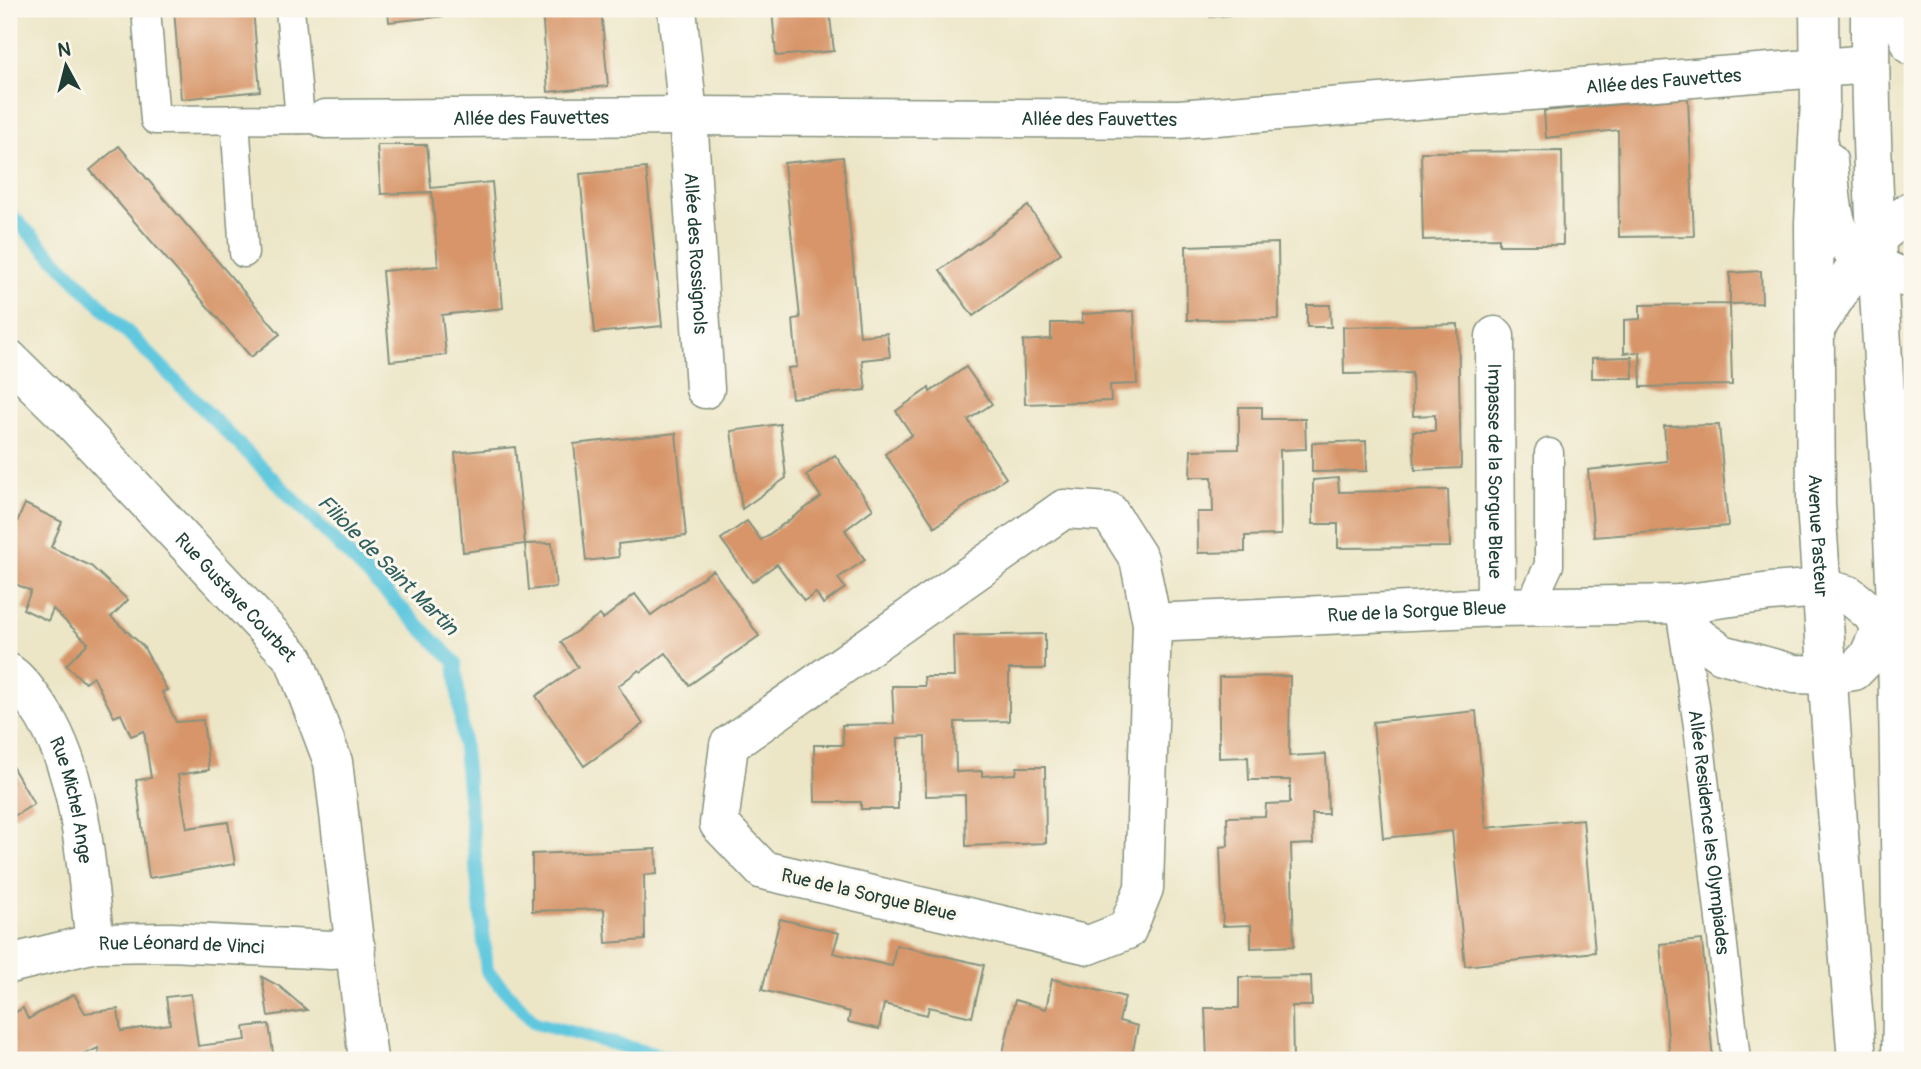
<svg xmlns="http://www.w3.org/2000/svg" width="1921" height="1069" viewBox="0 0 1921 1069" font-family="Pangolin,sans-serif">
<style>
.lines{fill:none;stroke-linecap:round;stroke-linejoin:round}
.stream{stroke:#61c8de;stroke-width:14}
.building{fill:#d79569}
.service-casing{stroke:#86927e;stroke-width:31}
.minor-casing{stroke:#86927e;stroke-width:41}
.secondary-casing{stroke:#86927e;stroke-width:41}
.service{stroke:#fff;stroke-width:28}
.minor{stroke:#fff;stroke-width:38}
.secondary{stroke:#fff;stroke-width:38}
.labels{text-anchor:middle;stroke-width:6;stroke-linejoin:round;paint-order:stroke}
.street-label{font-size:19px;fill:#1f3d34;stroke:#fbf7ec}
.water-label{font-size:21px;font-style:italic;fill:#30605e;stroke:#fbf7ec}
</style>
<rect width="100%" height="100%" fill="#fbf7ec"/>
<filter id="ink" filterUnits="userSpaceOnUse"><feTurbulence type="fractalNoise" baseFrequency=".0143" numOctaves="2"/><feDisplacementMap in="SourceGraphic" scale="14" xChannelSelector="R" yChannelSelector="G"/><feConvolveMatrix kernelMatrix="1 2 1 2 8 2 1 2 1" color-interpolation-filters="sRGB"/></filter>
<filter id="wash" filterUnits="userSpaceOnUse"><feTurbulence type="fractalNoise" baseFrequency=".00686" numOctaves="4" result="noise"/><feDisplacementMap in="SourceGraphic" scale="28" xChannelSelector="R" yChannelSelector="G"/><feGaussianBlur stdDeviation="1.57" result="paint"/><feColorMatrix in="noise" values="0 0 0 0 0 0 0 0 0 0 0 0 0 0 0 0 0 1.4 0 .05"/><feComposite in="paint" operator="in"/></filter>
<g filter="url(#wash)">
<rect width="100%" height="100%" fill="#ece6c7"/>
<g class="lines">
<path class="stream" d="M9,213L455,662L487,971L535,1023L677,1060"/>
</g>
<g id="blocks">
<g class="building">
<path d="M174,9H253L260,91L181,99Z"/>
<path d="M388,9H494V11L389,22Z"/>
<path d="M542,9H601L608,86L548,92Z"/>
<path d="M772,9H829L834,51L776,56Z"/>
<path d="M1209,9H1230L1231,15L1210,17Z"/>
<path d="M1688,98L1694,236L1619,237L1618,130L1546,138L1544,111Z"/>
<path d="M377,145H427L431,188L492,182L503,308L442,315L446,355L390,361L382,271L438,266L432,192L381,194Z"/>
<path d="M119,146L280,334L251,357L90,170Z"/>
<path d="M1562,151L1563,245H1499V238L1423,240L1421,152Z"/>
<path d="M843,157L860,336L887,333L890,357L862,360L866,390L792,398L788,368L797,367L793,319L800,318L784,163Z"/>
<path d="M646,168L662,326L595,333L580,174Z"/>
<path d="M1028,206L1061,253L973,316L940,270Z"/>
<path d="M1278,243L1279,319L1187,320L1186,246Z"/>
<path d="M1761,271L1762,303L1730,304L1732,385L1641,387L1640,352L1624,353V320L1640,319V305L1730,304V273Z"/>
<path d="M1307,305H1330L1331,327H1307Z"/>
<path d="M1134,311L1137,384L1110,385L1111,401L1025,404L1023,341L1051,339V323H1083L1082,314Z"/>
<path d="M1458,324L1461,468L1415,470L1413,431H1435V415L1413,416L1412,373L1344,374L1343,327Z"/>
<path d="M1632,357L1633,378H1592V358Z"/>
<path d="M966,367L992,404L968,420L1006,478L935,527L885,454L912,435L896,411L929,388L930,392Z"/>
<path d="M1239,407H1262V419H1305L1306,449L1280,450L1281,535L1245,536V552L1198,553L1197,512H1213L1212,477H1190L1191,450L1239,449Z"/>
<path d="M780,424L786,478L742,509L731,431Z"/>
<path d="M1719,425L1728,526L1594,537L1588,470L1667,461L1664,426Z"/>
<path d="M676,433L686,536L618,544L619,557L586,561L574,444Z"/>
<path d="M1366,441L1367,471L1312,472V443Z"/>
<path d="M515,447L525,544L463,552L455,453Z"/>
<path d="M835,455L873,509L845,530L865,560L838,578L845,588L823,604L816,593L804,601L777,564L752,582L721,539L747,521L761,540L821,497L806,475Z"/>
<path d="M1338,478L1339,492L1448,490L1450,547L1338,548V524H1313V480Z"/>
<path d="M25,504L62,522L51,547L91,566L128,600L111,617L143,646L167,690L162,692L176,722L203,720L209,770L178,775L187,828L228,822L235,864L149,878L136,780L151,778L144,731L131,736L121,714L114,717L93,676L85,683L66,665L88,643L53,609L48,621L23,609L31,591L9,581V524L11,518L17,522Z"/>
<path d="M552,543L556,587L529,590L525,544Z"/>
<path d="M713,570L759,636L689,685L666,653L641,672L639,670L618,686L643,724L584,766L536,696L578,667L561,642L600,615L603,619L635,594L651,615Z"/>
<path d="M1045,634V669H1009V721L955,722L956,772L982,771V776L1016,774L1017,767H1045L1046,843L966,846L965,795L926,796L925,737L898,738V809H861V802H815L814,745H843L842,725L894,724L892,686H925L924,677H954L953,636Z"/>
<path d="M1290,676L1289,756L1326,754L1328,814H1312L1313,844L1291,845L1294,946L1251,948V925L1223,926L1220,847L1228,846L1227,817L1265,816L1266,804L1290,803V780H1249L1248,757L1219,758V677Z"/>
<path d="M1476,711L1486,828L1583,819L1595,952L1465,966L1452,831L1383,838L1373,722Z"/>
<path d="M9,761L34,804L9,819Z"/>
<path d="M656,849L657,874L644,875L645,940L606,943L604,909L532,911V854Z"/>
<path d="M780,919L839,933L833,953L892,966L896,945L984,965L972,1017L929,1007L927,1015L884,1004L879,1029L848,1022L850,1012L762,990Z"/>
<path d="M1702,940L1713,1060H1670L1660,944Z"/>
<path d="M1311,976L1312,1006H1292L1293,1060H1207L1205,1008H1239V977Z"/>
<path d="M262,977L279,986L307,1010L268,1016Z"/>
<path d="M1052,979L1125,997L1119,1021L1138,1026L1131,1060H1048L1035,1057L1034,1060H1016L1002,1057L1015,1000L1046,1009Z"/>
<path d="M74,994L85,1013L118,1009L121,1031L170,1024L166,997L191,994L198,1046L246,1040L244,1027L269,1024L274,1060H125V1058L100,1060L98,1048L73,1060H9V1049L14,1046L9,1034V1016L23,1008L28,1019Z"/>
</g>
</g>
</g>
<g filter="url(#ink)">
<use href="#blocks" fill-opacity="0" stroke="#86927e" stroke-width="2"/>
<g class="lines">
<g class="service-casing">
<g id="service">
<path d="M146,9L155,120L325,119"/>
<path d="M290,9L300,119"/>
<path d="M235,119L244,253"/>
<path d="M1530,606L1549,565V453"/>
<path id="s1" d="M1681,615L1698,726L1736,1060"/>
</g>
</g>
<g class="minor-casing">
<g id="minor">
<path id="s2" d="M677,9L688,116L705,389"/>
<path d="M1902,9L1905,29L1912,46"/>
<path id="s3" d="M325,119L688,116L1179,119L1870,64"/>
<path d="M1828,161C1833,209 1829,247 1881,268C1891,272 1902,278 1912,279"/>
<path d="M1815,329L1861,258L1876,238L1912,210"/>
<path id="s4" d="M1495,336L1496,607"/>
<path id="s5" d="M9,359L71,420L294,659L333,762L368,1060"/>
<path d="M1894,491L1912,419"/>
<path d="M1679,604L1697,636L1722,654L1794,674L1827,675L1854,671L1868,657L1881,629L1887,608"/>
<path id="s6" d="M1152,623L1144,888L1127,930L1089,945L763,870L719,824L729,745L1064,509L1109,512L1139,559L1152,623L1496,607L1679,604L1771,592L1822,588L1849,595L1871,613L1896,653"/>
<path id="s7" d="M9,673C19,680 26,690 34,701C83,766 85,864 95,943"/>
<path id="s8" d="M9,964L95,943L171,942L331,950L356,948"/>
</g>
</g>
<g class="secondary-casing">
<g id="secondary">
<path id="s9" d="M1819,9L1820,100L1814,223L1816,505L1835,785L1857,1060"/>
<path d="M1870,9C1869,199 1887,390 1895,580C1900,725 1900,870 1902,1014L1901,1060"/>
</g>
</g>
<use href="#service" class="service"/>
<use href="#minor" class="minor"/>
<use href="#secondary" class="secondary"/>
</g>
</g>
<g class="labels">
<g class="street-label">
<text dy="7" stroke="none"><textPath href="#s3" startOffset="1340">Allée des Fauvettes</textPath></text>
<text dy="7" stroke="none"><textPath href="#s3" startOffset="206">Allée des Fauvettes</textPath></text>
<text dy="7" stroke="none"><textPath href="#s3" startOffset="774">Allée des Fauvettes</textPath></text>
<text dy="7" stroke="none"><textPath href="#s2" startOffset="245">Allée des Rossignols</textPath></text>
<text dy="7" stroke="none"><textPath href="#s4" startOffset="135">Impasse de la Sorgue Bleue</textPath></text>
<text dy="7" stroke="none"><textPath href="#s9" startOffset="527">Avenue Pasteur</textPath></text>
<text dy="7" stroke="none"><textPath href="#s5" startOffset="329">Rue Gustave Courbet</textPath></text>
<text dy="7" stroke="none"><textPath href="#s6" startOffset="1670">Rue de la Sorgue Bleue</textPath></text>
<text dy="7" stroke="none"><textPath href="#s7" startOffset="145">Rue Michel Ange</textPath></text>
<text dy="7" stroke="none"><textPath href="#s1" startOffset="219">Allée Residence les Olympiades</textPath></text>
<text transform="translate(869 894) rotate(13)" y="7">Rue de la Sorgue Bleue</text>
<text dy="7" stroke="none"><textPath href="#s8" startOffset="175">Rue Léonard de Vinci</textPath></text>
</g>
<g class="water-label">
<text transform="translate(388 565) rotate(45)" y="7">Filiole de Saint Martin</text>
</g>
</g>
<rect width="1921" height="1069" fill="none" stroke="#fbf7ec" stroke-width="35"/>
<g transform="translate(66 66) rotate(353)" stroke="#fbf7ec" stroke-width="5" paint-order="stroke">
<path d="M0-5L12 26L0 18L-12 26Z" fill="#1f3d34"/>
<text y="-10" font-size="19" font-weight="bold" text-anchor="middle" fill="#1f3d34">N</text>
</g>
</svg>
